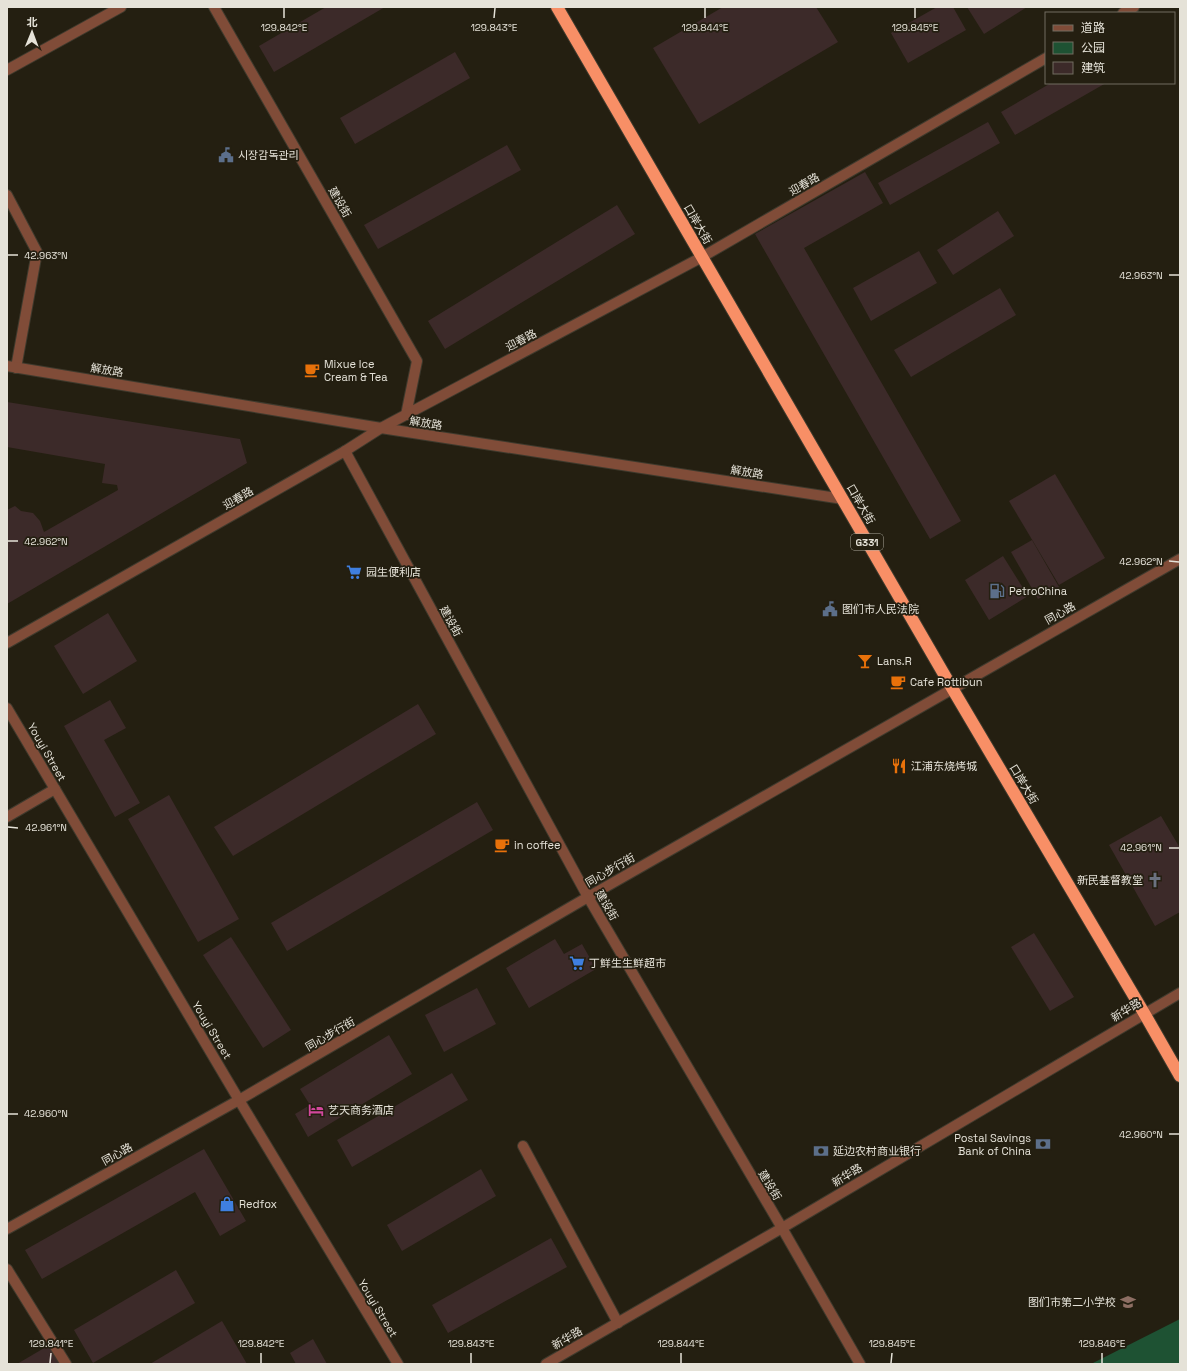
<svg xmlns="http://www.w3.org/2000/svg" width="1187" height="1371" viewBox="0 0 1187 1371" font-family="'Space Grotesk','Noto Sans SC','Noto Sans KR',sans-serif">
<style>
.green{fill:#1e5233}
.building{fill:#3c2a29}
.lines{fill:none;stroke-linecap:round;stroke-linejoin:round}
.minor-casing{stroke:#3f3a2d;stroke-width:12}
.highway-casing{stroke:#3f3a2d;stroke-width:14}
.minor{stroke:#804c38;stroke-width:10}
.highway{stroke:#f88f66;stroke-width:12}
.ticks{fill:none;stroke:#e5e2d8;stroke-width:1.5}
.labels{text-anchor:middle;stroke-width:3.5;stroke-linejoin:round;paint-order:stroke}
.shield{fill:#241f11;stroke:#aba89c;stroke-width:1}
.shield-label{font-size:10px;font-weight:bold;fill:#e5e2d8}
.poi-label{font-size:11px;fill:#e5e2d8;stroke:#241f11;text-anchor:start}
.street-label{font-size:11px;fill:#e5e2d8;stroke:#241f11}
.ticks-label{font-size:10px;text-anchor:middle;fill:#e5e2d8;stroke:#241f11;stroke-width:3.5;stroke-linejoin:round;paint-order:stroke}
</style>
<rect width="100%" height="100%" fill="#241f11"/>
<path class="green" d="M1180,1319V1364H1091Z"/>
<g class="building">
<path d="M326,7H385L274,72L259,46Z"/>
<path d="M723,7H816L838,42L699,124L653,48Z"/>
<path d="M937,7H953L966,30L908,63L891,33Z"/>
<path d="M967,7H1027L984,34Z"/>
<path d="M455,52L470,78L355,144L340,118Z"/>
<path d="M1051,83H1106L1015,135L1001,112Z"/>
<path d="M988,122L1000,143L890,205L878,183Z"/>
<path d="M507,145L521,170L378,249L364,225Z"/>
<path d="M865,172L883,203L804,248L961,521L930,539L755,234Z"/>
<path d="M617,205L635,234L445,349L428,321Z"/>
<path d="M998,211L1014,236L953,275L937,250Z"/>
<path d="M919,251L937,283L871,321L853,288Z"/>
<path d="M1000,288L1016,315L911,377L894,350Z"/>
<path d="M7,402L240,439L247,463L7,604V510L15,506L21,511L33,513L40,521L44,532L118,490L117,485L102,483L105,464L7,447Z"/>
<path d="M1055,474L1105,558L1059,585L1009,501Z"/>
<path d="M1032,540L1059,587L1038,599L1011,552Z"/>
<path d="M1003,556L1028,596L989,620L965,580Z"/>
<path d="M108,613L137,661L83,694L54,646Z"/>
<path d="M110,700L126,728L104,740L140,803L115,817L64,726Z"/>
<path d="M418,704L436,734L233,856L214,827Z"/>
<path d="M169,795L239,919L198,942L128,819Z"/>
<path d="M477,802L493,830L287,951L271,923Z"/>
<path d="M1161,816L1180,848V912L1155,926L1109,845Z"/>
<path d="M1034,933L1074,997L1050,1011L1011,947Z"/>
<path d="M231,937L291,1030L263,1048L203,955Z"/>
<path d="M555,939L564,954L582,944L596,969L529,1008L506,968Z"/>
<path d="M477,988L496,1024L444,1052L425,1015Z"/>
<path d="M389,1035L412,1074L308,1137L295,1114L310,1105L300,1089Z"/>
<path d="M452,1073L468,1100L352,1167L337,1140Z"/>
<path d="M204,1149L246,1221L220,1236L195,1192L42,1279L25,1250Z"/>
<path d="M481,1169L496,1196L402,1251L387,1225Z"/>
<path d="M551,1238L567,1267L448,1333L432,1305Z"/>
<path d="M176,1270L195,1303L93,1363L74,1330Z"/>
<path d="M222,1321L247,1364H150Z"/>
<path d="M313,1339L327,1364H296L290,1353Z"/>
<path d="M51,1344L63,1364H17Z"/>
</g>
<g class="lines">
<g class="minor-casing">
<g id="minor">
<path d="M214,7L417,361L406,415"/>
<path d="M1123,13L1134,7"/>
<path d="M7,70L121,7"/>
<path d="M7,195L37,252L16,368"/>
<path d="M7,366L381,428L843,499"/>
<path d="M345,451L588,897L782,1228L860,1364"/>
<path d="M7,643L345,451L381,428L702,257L1046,58"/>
<path d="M7,708L239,1100L398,1364"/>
<path d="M7,817L55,789"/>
<path d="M523,1146L618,1323"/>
<path d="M7,1229L239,1100L588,897L1180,559"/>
<path d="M7,1269L66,1364"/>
<path d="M546,1364L782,1228L1180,993"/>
</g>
</g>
<g class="highway-casing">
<path id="highway" d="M557,7L952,688L1144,1013L1180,1076"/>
</g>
<use href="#minor" class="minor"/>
<use href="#highway" class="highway"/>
</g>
<path class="ticks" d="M284,18V8M494,18L495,8M705,18V8M915,18V8M8,255H18M1169,275H1179M8,541H18M1169,561L1179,562M8,827L18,828M1169,848H1179M8,1114H18M1169,1134H1179M50,1363L51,1353M261,1363V1353M471,1363V1353M681,1363V1353M891,1363L892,1353M1102,1363V1353"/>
<defs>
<g id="civic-bare" transform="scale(1.2)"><path d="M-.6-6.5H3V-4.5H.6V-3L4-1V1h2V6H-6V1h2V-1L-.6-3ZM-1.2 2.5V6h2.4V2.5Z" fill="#5c6f8a" stroke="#241f11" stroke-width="2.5" paint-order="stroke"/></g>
<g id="cafe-bare" transform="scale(1.2)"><path d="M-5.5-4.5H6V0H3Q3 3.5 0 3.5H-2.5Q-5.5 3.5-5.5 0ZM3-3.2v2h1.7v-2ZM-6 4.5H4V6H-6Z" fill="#e8710a" stroke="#241f11" stroke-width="2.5" paint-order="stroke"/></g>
<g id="supermarket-bare" transform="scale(1.2)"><path d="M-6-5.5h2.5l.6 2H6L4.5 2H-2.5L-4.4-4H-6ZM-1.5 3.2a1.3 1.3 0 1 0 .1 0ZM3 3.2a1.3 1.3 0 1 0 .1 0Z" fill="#3f7fe0" stroke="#241f11" stroke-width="2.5" paint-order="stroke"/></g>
<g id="fuel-bare" transform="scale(1.2)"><path d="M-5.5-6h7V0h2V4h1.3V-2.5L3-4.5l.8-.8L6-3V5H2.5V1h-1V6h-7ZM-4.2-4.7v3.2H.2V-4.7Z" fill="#5c6f8a" stroke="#241f11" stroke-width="2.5" paint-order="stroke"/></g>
<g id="bar-bare" transform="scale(1.2)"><path d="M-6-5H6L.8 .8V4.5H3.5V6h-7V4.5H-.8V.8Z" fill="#e8710a" stroke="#241f11" stroke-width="2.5" paint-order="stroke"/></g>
<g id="restaurant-bare" transform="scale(1.2)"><path d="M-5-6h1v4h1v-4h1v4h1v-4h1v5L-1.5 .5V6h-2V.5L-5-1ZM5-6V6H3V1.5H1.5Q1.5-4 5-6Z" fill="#e8710a" stroke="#241f11" stroke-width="2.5" paint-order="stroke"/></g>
<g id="church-bare" transform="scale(1.2)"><path d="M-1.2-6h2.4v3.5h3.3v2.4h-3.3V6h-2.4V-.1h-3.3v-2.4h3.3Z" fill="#6b7280" stroke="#241f11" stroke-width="2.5" paint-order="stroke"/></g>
<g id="hotel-bare" transform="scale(1.2)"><path d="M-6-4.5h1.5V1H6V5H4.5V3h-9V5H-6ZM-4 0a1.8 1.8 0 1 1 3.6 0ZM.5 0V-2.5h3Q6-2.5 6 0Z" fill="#d1479c" stroke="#241f11" stroke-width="2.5" paint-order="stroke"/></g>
<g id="bank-bare" transform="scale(1.2)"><path d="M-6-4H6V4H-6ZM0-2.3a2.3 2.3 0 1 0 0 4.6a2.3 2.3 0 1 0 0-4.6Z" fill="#5c6f8a" stroke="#241f11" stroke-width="2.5" paint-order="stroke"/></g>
<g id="shop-bare" transform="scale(1.2)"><path d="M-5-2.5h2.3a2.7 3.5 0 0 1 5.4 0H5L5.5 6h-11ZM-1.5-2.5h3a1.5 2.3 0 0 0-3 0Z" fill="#3f7fe0" stroke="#241f11" stroke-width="2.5" paint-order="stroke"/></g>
<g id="school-bare" transform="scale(1.2)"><path d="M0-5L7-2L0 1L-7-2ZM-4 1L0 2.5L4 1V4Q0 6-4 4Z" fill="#8d6e63" stroke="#241f11" stroke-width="2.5" paint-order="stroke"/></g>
</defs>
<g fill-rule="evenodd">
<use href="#civic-bare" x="226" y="155"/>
<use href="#cafe-bare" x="312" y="370"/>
<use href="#supermarket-bare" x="354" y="572"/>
<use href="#fuel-bare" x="997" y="591"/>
<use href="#civic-bare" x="830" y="609"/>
<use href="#bar-bare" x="865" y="661"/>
<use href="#cafe-bare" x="898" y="682"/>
<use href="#restaurant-bare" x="899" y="766"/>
<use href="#cafe-bare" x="502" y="845"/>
<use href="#church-bare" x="1155" y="880"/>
<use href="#supermarket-bare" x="577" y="963"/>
<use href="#hotel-bare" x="316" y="1110"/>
<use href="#bank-bare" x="1043" y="1144"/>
<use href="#bank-bare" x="821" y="1151"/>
<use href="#shop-bare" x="227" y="1204"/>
<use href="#school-bare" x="1128" y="1302"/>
</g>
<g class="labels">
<rect class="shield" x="851" y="534" width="32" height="16" rx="3"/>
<g class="shield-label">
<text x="867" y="546">G331</text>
</g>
<g class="poi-label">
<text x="238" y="159">시장감독관리</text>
<text x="324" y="368">Mixue Ice<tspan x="324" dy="13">Cream &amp; Tea</tspan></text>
<text x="366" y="576">园生便利店</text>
<text x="1009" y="595">PetroChina</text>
<text x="842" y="613">图们市人民法院</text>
<text x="877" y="665">Lans.R</text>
<text x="910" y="686">Cafe Rottibun</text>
<text x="911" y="770">江浦东烧烤城</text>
<text x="514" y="849">in coffee</text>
<text x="1143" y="884" text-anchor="end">新民基督教堂</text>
<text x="589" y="967">丁鲜生生鲜超市</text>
<text x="328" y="1114">艺天商务酒店</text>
<text x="1031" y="1142" text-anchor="end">Postal Savings<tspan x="1031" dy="13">Bank of China</tspan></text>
<text x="833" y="1155">延边农村商业银行</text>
<text x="239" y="1208">Redfox</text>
<text x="1116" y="1306" text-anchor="end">图们市第二小学校</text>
</g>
<g class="street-label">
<text transform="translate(804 184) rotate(-30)" y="4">迎春路</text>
<text transform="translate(340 202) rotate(60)" y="4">建设街</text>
<text transform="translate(698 224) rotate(60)" y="4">口岸大街</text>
<text transform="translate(521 340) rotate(-28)" y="4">迎春路</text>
<text transform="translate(107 370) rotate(9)" y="4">解放路</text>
<text transform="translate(426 423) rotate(9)" y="4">解放路</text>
<text transform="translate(747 472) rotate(9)" y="4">解放路</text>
<text transform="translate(238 498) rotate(-30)" y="4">迎春路</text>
<text transform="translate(861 504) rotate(60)" y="4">口岸大街</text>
<text transform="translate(1060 613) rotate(-29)" y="4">同心路</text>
<text transform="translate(451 621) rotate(61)" y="4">建设街</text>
<text transform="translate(47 752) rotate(60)" y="4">Youyi Street</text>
<text transform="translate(1024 784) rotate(59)" y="4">口岸大街</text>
<text transform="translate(610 870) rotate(-30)" y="4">同心步行街</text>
<text transform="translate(607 905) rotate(60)" y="4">建设街</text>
<text transform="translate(1126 1010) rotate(-31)" y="4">新华路</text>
<text transform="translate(212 1030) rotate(59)" y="4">Youyi Street</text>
<text transform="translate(330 1034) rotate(-30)" y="4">同心步行街</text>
<text transform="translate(117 1154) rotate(-29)" y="4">同心路</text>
<text transform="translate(847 1175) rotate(-31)" y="4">新华路</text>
<text transform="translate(770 1185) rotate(59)" y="4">建设街</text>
<text transform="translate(378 1308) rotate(59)" y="4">Youyi Street</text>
<text transform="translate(567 1338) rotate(-30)" y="4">新华路</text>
</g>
</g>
<g class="ticks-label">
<text x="284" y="31">129.842°E</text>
<text x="494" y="31">129.843°E</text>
<text x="705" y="31">129.844°E</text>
<text x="915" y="31">129.845°E</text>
<text x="46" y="259">42.963°N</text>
<text x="1141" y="279">42.963°N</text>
<text x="46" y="545">42.962°N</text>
<text x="1141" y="565">42.962°N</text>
<text x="46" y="831">42.961°N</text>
<text x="1141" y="851">42.961°N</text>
<text x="46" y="1117">42.960°N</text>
<text x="1141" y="1138">42.960°N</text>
<text x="51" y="1347">129.841°E</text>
<text x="261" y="1347">129.842°E</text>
<text x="471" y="1347">129.843°E</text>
<text x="681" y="1347">129.844°E</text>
<text x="892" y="1347">129.845°E</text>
<text x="1102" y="1347">129.846°E</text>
</g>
<rect width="1187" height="1371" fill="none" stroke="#e5e2d8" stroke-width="16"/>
<rect x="1045" y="12" width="130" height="72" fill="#241f11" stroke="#716d61"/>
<rect x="1053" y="25" width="20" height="6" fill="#804c38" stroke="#716d61"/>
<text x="1081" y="32" font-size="12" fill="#e5e2d8">道路</text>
<rect x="1053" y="42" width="20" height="12" fill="#1e5233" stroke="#716d61"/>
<text x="1081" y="52" font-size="12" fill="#e5e2d8">公园</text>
<rect x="1053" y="62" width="20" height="12" fill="#3c2a29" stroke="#716d61"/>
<text x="1081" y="72" font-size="12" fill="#e5e2d8">建筑</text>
<g transform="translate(32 32) rotate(1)" stroke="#241f11" stroke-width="3" paint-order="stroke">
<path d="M0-3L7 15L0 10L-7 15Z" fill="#e5e2d8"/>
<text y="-6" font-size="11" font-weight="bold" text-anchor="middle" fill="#e5e2d8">北</text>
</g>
</svg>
